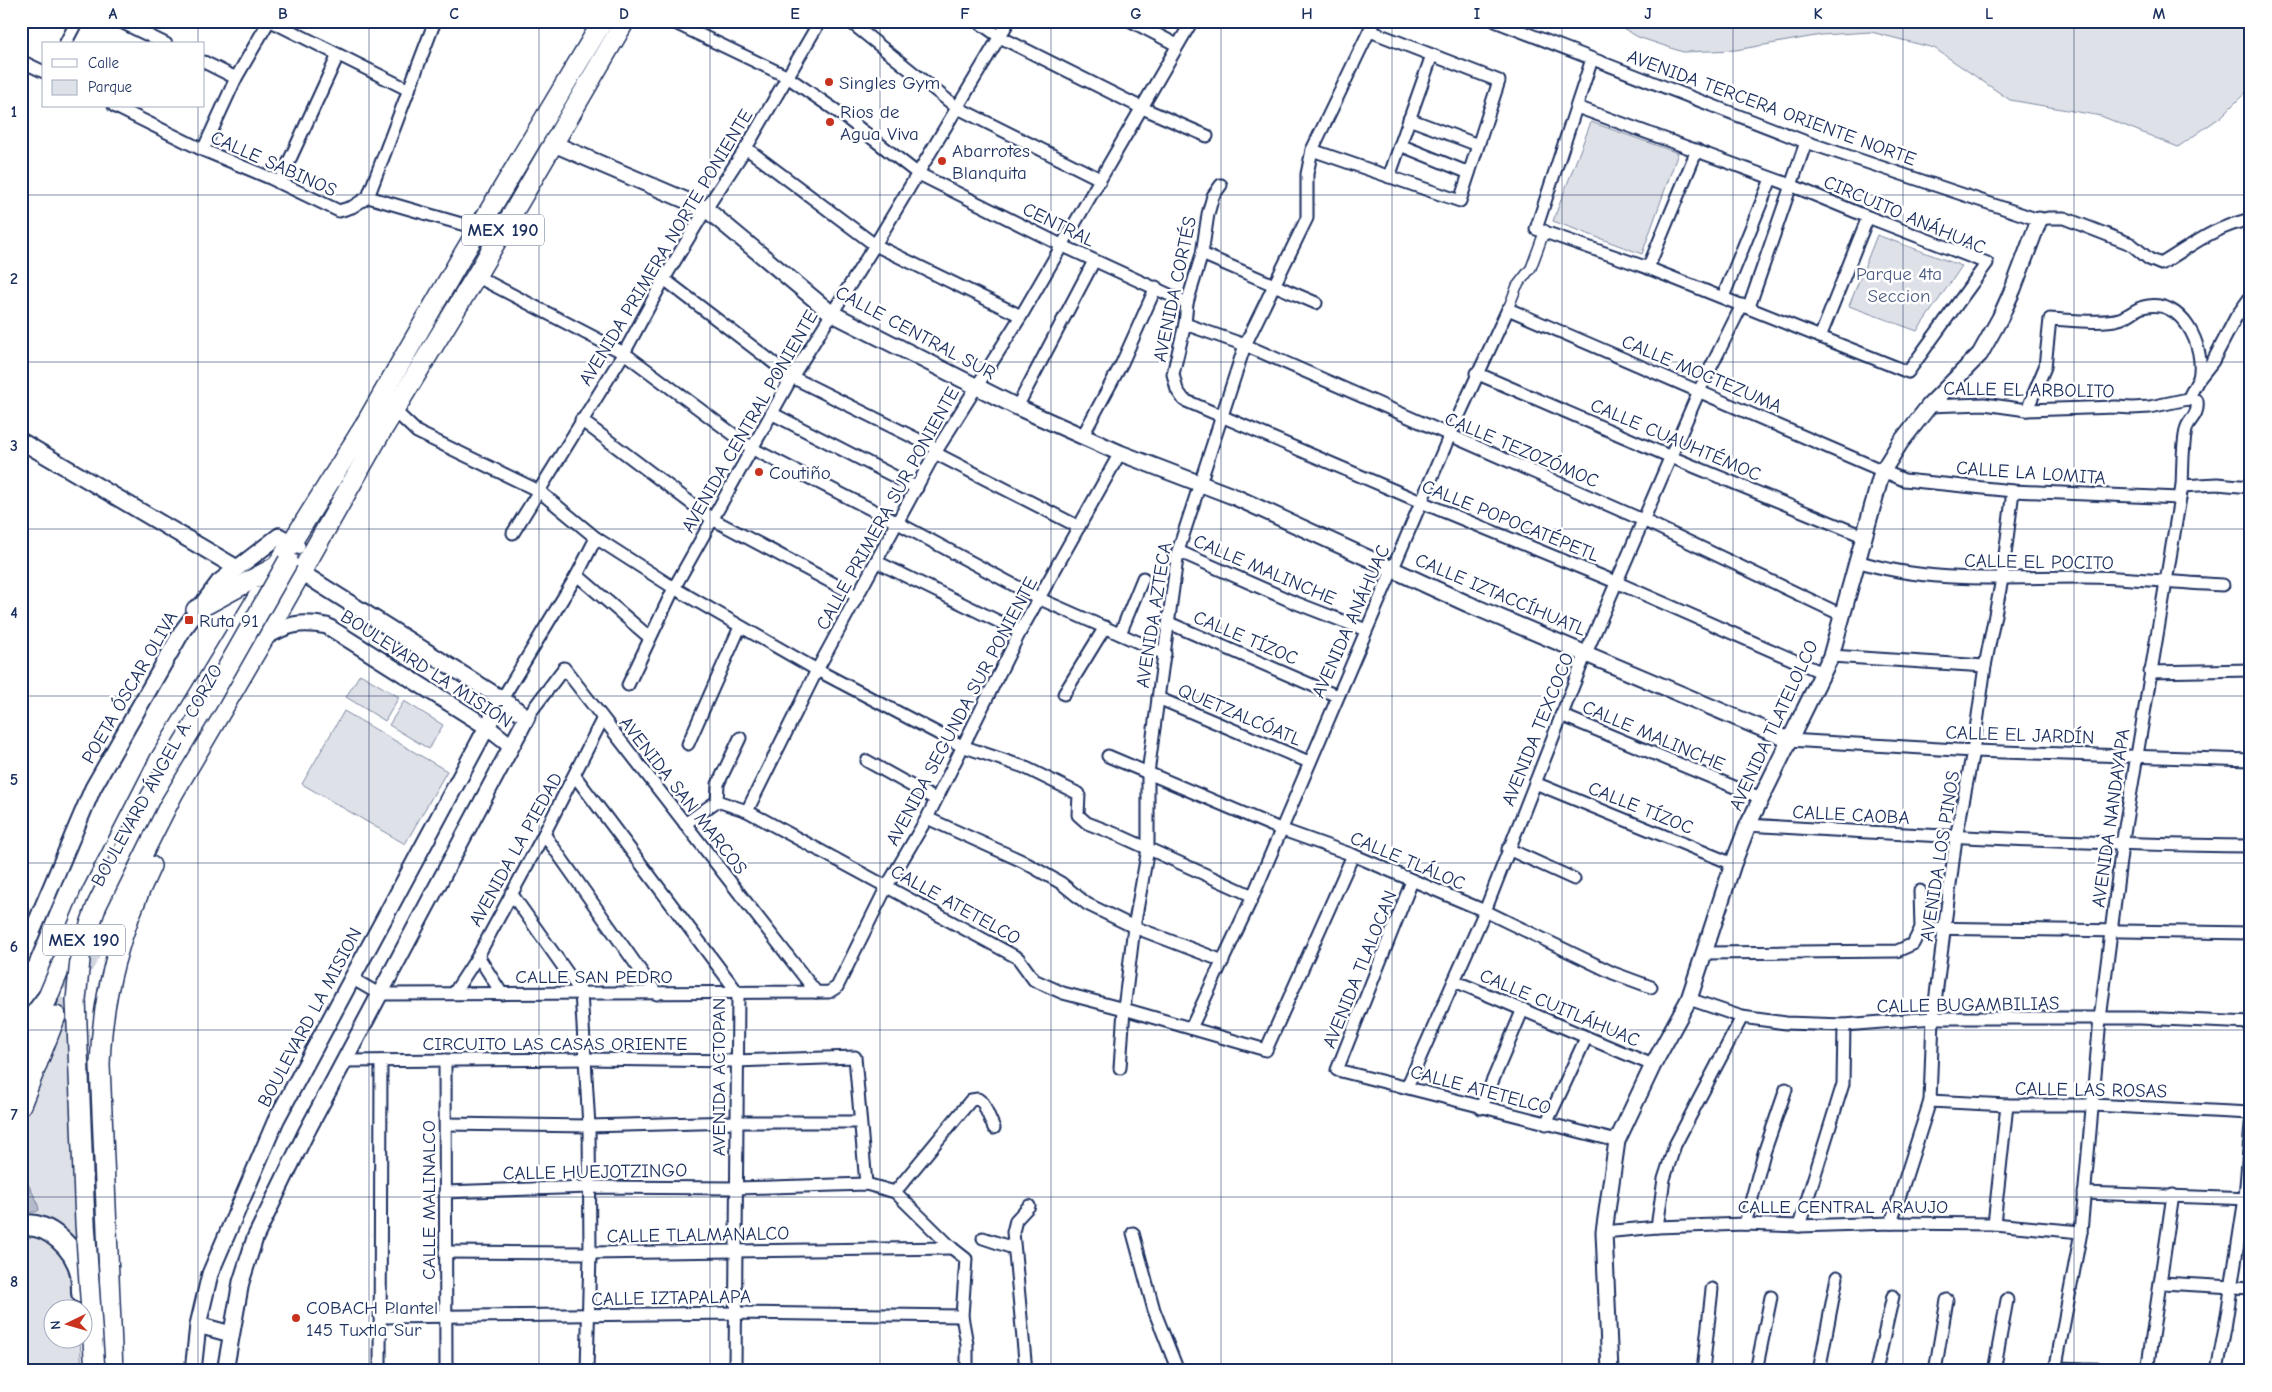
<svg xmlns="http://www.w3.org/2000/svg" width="2272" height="1392" viewBox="0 0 2272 1392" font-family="'Comic Neue',sans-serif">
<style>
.green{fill:#dee1e7;stroke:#7c88a2}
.water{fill:#b5bbca;stroke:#77839f}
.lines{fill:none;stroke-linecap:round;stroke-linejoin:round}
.primary-tunnel{stroke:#d1d5df;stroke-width:19;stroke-dasharray:19 9;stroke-linecap:butt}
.pedestrian-casing{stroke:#1b2f5e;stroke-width:12}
.minor-casing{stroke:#1b2f5e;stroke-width:15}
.tertiary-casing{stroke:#1b2f5e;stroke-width:19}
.primary-casing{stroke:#1b2f5e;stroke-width:22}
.trunk-casing{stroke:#1b2f5e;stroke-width:24}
.pedestrian{stroke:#fff;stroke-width:9}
.minor{stroke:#fff;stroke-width:11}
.tertiary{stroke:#fff;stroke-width:15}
.primary{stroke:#fff;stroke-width:19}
.trunk{stroke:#fff;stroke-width:20}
.primary-bridge-casing{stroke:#1b2f5e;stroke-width:22;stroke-linecap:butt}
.primary-bridge{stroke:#fff;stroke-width:19}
.grid{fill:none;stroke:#1b2f5e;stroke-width:1;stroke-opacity:0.55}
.poi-dot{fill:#c8321e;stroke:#fff;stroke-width:2}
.labels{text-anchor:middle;stroke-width:5;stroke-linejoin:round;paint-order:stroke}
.shield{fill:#fff;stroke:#5f6d8e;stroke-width:1}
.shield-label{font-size:18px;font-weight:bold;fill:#1b2f5e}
.poi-label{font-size:19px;fill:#1b2f5e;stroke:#fff;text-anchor:start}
.street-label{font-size:19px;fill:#1b2f5e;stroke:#fff}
.park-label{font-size:19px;fill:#4c5c80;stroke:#fff}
.neatline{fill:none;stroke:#1b2f5e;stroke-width:2}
.grid-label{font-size:16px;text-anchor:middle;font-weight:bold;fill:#1b2f5e}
</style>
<rect width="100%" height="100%" fill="#fff"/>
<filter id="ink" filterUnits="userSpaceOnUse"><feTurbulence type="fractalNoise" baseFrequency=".02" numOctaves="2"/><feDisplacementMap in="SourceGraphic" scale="10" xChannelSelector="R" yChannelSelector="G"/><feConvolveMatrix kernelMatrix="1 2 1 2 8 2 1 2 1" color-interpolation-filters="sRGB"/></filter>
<g filter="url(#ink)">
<g class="green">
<path d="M1611,21H2251V87L2222,116L2178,147L2101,116L2010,100L1934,48L1871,32L1821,35L1736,50L1683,52L1638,37Z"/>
<path d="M1591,122L1678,153L1642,254L1553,221Z"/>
<path d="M1877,235L1962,266L1917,331L1849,306Z"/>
<path d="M360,674L399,697L385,721L346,697Z"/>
<path d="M404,701L443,725L429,749L389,725Z"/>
<path d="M344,711L447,771L405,844L302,784Z"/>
<path d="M70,1021L82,1255L21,1220V1119L64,1023Z"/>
<path d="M31,1232L53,1243L76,1277L78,1309L52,1310V1340H80L82,1371H21V1233Z"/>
</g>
<path class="water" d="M21,1171L37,1201L39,1210L36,1212H21V1197L25,1196L27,1193L21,1186Z"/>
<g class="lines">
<path class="primary-tunnel" d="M56,1016L111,917"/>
<g class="pedestrian-casing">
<path id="pedestrian" d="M1508,309L1517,286L1531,268L1545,230"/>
</g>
<g class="minor-casing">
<g id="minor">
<path d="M119,21L166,44"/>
<path d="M271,21L409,90"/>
<path d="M671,21L786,76L841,114L917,173L1061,245L1187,303"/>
<path d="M849,21L956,107L1100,179"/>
<path d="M977,21L1000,37L1140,107L1207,136"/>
<path d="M1131,21L1177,45"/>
<path d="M1495,21L1806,142L2039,220L2048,218H2064L2131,244L2149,259L2161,264C2194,244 2212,228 2251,219"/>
<path d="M65,44L77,21"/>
<path d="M21,61L44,72"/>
<path d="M204,62L236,78"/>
<path d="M114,106L203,150L270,178L339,211L352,207L368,197L479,229"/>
<path d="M1577,107L1793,186L1868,217L1987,263L1908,372L1648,268L1536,229L1592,59"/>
<path d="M1409,119L1478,145"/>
<path d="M1400,145L1469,173"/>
<path d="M746,148L875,245L1021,316"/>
<path d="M203,150L236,78L269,21"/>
<path d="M1312,150L1460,201L1499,81L1370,31"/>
<path d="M1389,177L1432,55"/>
<path d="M279,183L338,55"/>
<path d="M1221,185L1213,196L1208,214L1202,254L1187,303L1185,324L1173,374L1177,390L1184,400L1421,502L1618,583L1823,673"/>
<path d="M368,197L435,21"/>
<path d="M1202,254L1316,303"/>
<path d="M1648,268L1697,150"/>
<path d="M476,276L624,353L753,449L898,523L1040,599L1165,654"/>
<path d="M664,279L792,377L937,449"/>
<path d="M1723,297L1771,179"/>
<path d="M1749,307L1806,142"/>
<path d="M1185,324L1245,345L1645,521L1842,615"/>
<path d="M1820,337L1868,217"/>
<path d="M1476,373L1671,457L1863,536"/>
<path d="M1929,406L1984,404L2027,410L2116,407L2132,408L2150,407L2188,399"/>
<path d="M1017,407L1094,261"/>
<path d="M2027,410L2045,367L2050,319C2069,320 2102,324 2119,319C2128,317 2135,309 2143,307C2182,296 2206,347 2199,378"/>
<path d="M395,411L417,432L539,491L596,538L674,588L817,670L962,746L1024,767L1079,794L1078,815L1087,823L1118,835L1253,896"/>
<path d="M773,414L917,488"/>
<path d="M581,420L712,519L857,596"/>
<path d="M1082,437L1122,363L1156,287"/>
<path d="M935,453L1079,527"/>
<path d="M2182,486L2217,484L2251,487"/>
<path d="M513,533L624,353L664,279L706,209L746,148L820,21"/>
<path d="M1178,551L1291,601L1366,630"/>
<path d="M1857,561C1929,584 2007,577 2083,577C2129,577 2176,583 2223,585"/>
<path d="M877,562L1020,632"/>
<path d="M577,575L649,637"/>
<path d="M1169,623L1337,696"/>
<path d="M1120,634L1143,578"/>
<path d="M1831,656L1985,666"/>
<path d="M2150,672L2251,670"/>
<path d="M628,685L674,588L792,377L875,245L1009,21"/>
<path d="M1064,694L1105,627"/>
<path d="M1158,698L1309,762"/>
<path d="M502,699L577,575L596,538"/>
<path d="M1561,715L1761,798"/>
<path d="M527,717L564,668L816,992"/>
<path d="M1789,740L1973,751L2251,760"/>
<path d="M688,744L740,627"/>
<path d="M1108,756L1280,829L1353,855L1485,911L1613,973L1651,987"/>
<path d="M867,761L935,799"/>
<path d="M575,776L738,993L735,1371"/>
<path d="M1535,783L1733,864"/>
<path d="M717,801L747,811L1018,958L1034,980L1063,993L1124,1009L1266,1050L1353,855"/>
<path d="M717,801L718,784L740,738"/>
<path d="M747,811L817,670L935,453L1021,316L1192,21"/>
<path d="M927,818L1022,861L1061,883L1087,904L1134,927L1223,961"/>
<path d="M685,824L717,801"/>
<path d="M1748,825C1916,835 2083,844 2251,846"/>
<path d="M544,834L657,994"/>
<path d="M1508,849L1574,879"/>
<path d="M1412,881L1337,1070L1617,1141"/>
<path d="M511,893L581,992L589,1126L590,1253L587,1371"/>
<path d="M1921,928L2251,933"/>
<path d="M1704,953L1897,951L1913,944L1921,928L1920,891"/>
<path d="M478,956L502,994"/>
<path d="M353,979L379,994L829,992L837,987L887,886L927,818L1020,632L1120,453"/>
<path d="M1454,981C1521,1008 1586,1038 1653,1065"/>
<path d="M454,993L478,956L544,834L602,720"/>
<path d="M1689,999L1742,1017L1786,1023L1844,1025L1933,1018H2140L2251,1023"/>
<path d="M1191,1028L1253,896L1449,437L1508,309L1904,480L2013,491L2180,498"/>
<path d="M445,1060L446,1371"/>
<path d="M345,1061L585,1059L736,1061L855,1057L866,1184"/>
<path d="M1120,1068L1124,1009L1134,927L1148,849V773L1178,551L1245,345L1307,218V174L1312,150L1374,21"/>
<path d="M1407,1087L1485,911L1586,653L1699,391L1742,305"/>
<path d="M1930,1101L2007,1105H2092L2251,1113"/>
<path d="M1481,1108L1523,1009"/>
<path d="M446,1124L589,1126L735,1122H860"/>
<path d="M1546,1124L1586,1038"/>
<path d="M445,1192L589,1187L736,1188L866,1184L895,1192L952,1248L966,1259L962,1316L967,1344V1371"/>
<path d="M895,1192L971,1100L978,1099L983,1103L994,1128"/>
<path d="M2084,1193L2251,1199"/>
<path d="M1891,1223L1930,1101L1933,1018L1956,838L1973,751L1985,666L2002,579L2013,491"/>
<path d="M1745,1224L1764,1153L1786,1089"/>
<path d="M1994,1224L2007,1105"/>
<path d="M1799,1226L1843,1084L1844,1025"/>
<path d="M1657,1227L1664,1179L1675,1145L1742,1017"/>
<path d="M1604,1232L1657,1227L1745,1224L1799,1226L1891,1223L1994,1224L2081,1232"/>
<path d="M1133,1233L1154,1310L1178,1371"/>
<path d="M983,1238L1013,1248"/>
<path d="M445,1252L590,1253L952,1248"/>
<path d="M2162,1283L2251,1288"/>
<path d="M381,1317L736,1313L962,1316"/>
<path d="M2055,1368L2157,1371"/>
<path d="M380,1371L381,1061"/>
<path d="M1026,1371L1013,1232L1016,1220L1029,1206"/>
<path d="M1703,1371L1712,1289"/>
<path d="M1756,1371L1771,1297"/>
<path d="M1819,1371L1837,1277"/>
<path d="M1876,1371L1893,1296"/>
<path d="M1935,1371L1947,1300"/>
<path d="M1994,1371L2007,1300"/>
<path d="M2055,1371L2081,1232L2100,1019L2122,845L2182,486C2183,468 2182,448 2186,430C2188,419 2199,417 2197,401L2188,399L2198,380L2213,361L2236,317L2251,296"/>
<path d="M2147,1371L2173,1195"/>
<path d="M2217,1371L2225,1328L2245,1198L2251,1124"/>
</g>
</g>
<g class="tertiary-casing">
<g id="tertiary">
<path d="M554,144L706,209L831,313L1017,407L1120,453L1235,497L1468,604L1789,740"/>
<path d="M21,441L237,568"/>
<path d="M264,638C287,624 300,621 327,626L487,727L511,746"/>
<path d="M21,958L93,788L183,630L219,582L279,536L297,546"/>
<path d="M198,1325L231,1334"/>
<path d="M193,1371L198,1325L210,1274L276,1120L502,699"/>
<path d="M225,1371L241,1282L255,1238L306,1133L527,717L502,699L302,573"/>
<path d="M1610,1371L1604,1232L1617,1141L1653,1065L1689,999L1733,864L1748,825L1831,656L1882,472L1900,443L1929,406L1980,354L2000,318L2013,289L2039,220"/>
</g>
</g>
<g class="primary-casing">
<g id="primary">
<path d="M355,442L461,258L603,21"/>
<path d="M272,574L360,433"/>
<path d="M196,610L277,566"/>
<path d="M111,917L173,794L264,638L378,437L476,276L625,21"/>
<path d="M21,1061L92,892L159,761L258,597"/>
<path d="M21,1105L56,1016"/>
<path d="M113,1371L100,1065C102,993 120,931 151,866"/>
</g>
</g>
<g class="trunk-casing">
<g id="trunk">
<path d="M21,1033L47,999"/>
<path d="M21,1226C48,1221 76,1249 81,1274C82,1280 82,1287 82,1293"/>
</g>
</g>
<use href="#pedestrian" class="pedestrian"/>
<use href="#minor" class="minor"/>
<use href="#tertiary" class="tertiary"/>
<use href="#primary" class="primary"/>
<use href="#trunk" class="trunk"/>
<g class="primary-bridge-casing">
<path id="primary-bridge" d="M95,1371L85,1223L76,1000L81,950L97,905L151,796L209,700L288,561"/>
</g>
<use href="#primary-bridge" class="primary-bridge"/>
</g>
</g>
<path class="grid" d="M198,21V44M369,21V1371M539,21V1371M710,21V1371M880,21V1371M1051,21V1371M1221,21V1371M1392,21V1371M1562,21V1371M1733,21V1371M1903,21V1371M2074,21V1371M198,106V1371M21,195H2251M21,362H2251M21,529H2251M21,696H2251M21,863H2251M21,1030H2251M21,1197H2251"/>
<g class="poi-dot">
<circle cx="829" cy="82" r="5"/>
<circle cx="830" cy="122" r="5"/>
<circle cx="942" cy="161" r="5"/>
<circle cx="759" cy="472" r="5"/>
<rect x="184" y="615" width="10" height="10" rx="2.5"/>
<circle cx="296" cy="1318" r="5"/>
</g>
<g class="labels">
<g class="shield">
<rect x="462" y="214.5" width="82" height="31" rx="4"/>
<rect x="43" y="924.5" width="82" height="31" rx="4"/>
</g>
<g class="shield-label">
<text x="503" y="236">MEX 190</text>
<text x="84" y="946">MEX 190</text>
</g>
<g class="poi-label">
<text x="839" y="89">Singles Gym</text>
<text x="840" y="118">Rios de<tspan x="840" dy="22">Agua Viva</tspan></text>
<text x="952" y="157">Abarrotes<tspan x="952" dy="22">Blanquita</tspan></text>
<text x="769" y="479">Coutiño</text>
<text x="199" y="627">Ruta 91</text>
<text x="306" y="1314">COBACH Plantel<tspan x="306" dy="22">145 Tuxtla Sur</tspan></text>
</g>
<g class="street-label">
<text transform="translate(1772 107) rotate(20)" y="7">AVENIDA TERCERA ORIENTE NORTE</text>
<text transform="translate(274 163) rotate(24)" y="7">CALLE SABINOS</text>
<text transform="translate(1905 214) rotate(23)" y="7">CIRCUITO ANÁHUAC</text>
<text transform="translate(1059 224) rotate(26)" y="7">CENTRAL</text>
<text transform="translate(665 247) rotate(-59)" y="7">AVENIDA PRIMERA NORTE PONIENTE</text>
<text transform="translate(1174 289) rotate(-78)" y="7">AVENIDA CORTÉS</text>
<text transform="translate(916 332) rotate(28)" y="7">CALLE CENTRAL SUR</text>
<text transform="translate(1702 373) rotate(23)" y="7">CALLE MOCTEZUMA</text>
<text transform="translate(2029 389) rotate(1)" y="7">CALLE EL ARBOLITO</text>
<text transform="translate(749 421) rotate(-60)" y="7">AVENIDA CENTRAL PONIENTE</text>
<text transform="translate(1676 439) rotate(23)" y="7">CALLE CUAUHTÉMOC</text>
<text transform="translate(1522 449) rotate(23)" y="7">CALLE TEZOZÓMOC</text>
<text transform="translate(2031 472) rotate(4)" y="7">CALLE LA LOMITA</text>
<text transform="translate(887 508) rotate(-61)" y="7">CALLE PRIMERA SUR PONIENTE</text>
<text transform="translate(1511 520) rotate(22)" y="7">CALLE POPOCATÉPETL</text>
<text transform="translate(2039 561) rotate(1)" y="7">CALLE EL POCITO</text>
<text transform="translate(1265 569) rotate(23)" y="7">CALLE MALINCHE</text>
<text transform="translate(1501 594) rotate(23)" y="7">CALLE IZTACCÍHUATL</text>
<text transform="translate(1153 615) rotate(-81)" y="7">AVENIDA AZTECA</text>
<text transform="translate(1350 621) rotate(-66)" y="7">AVENIDA ANÁHUAC</text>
<text transform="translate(1246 637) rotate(23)" y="7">CALLE TÍZOC</text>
<text transform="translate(427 668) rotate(33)" y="7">BOULEVARD LA MISIÓN</text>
<text transform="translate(129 687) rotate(-60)" y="7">POETA ÓSCAR OLIVA</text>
<text transform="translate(961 711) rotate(-62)" y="7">AVENIDA SEGUNDA SUR PONIENTE</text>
<text transform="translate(1240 714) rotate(23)" y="7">QUETZALCÓATL</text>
<text transform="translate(1773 725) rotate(-65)" y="7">AVENIDA TLATELOLCO</text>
<text transform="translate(1537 729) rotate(-68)" y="7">AVENIDA TEXCOCO</text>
<text transform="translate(2020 734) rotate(2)" y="7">CALLE EL JARDÍN</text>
<text transform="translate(1654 735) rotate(23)" y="7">CALLE MALINCHE</text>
<text transform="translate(156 775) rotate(-61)" y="7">BOULEVARD ÁNGEL A. CORZO</text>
<text transform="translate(684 795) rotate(52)" y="7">AVENIDA SAN MARCOS</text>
<text transform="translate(1641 807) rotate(22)" y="7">CALLE TÍZOC</text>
<text transform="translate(1851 814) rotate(3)" y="7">CALLE CAOBA</text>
<text transform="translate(2110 818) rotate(-82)" y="7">AVENIDA NANDAYAPA</text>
<text transform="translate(515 849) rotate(-61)" y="7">AVENIDA LA PIEDAD</text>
<text transform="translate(1939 856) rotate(-81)" y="7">AVENIDA LOS PINOS</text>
<text transform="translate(1408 860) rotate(23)" y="7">CALLE TLÁLOC</text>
<text transform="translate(956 904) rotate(29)" y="7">CALLE ATETELCO</text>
<text transform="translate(1359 969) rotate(-68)" y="7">AVENIDA TLALOCAN</text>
<text x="594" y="983">CALLE SAN PEDRO</text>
<text transform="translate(1968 1004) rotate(-1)" y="7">CALLE BUGAMBILIAS</text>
<text transform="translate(1560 1007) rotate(23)" y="7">CALLE CUITLÁHUAC</text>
<text transform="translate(309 1017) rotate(-62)" y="7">BOULEVARD LA MISION</text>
<text x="555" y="1050">CIRCUITO LAS CASAS ORIENTE</text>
<text transform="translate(718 1077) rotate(-90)" y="7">AVENIDA ACTOPAN</text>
<text transform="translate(1481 1089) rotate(15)" y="7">CALLE ATETELCO</text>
<text transform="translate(2091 1089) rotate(1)" y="7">CALLE LAS ROSAS</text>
<text transform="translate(595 1171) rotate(-1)" y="7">CALLE HUEJOTZINGO</text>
<text transform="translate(428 1200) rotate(-90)" y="7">CALLE MALINALCO</text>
<text x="1843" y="1213">CALLE CENTRAL ARAUJO</text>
<text transform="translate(698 1234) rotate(-1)" y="7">CALLE TLALMANALCO</text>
<text transform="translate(671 1297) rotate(-1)" y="7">CALLE IZTAPALAPA</text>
</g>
<g class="park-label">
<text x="1899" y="280">Parque 4ta<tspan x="1899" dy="22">Seccion</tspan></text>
</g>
</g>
<rect width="2272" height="1392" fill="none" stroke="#fff" stroke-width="55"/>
<rect x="42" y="42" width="162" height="65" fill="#ffffff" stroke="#a4acbf"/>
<rect x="52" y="59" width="25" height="8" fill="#ffffff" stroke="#a4acbf"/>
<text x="88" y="68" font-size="15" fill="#1b2f5e">Calle</text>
<rect x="52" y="80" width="25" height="15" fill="#dee1e7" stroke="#a4acbf"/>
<text x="88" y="92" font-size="15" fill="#1b2f5e">Parque</text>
<g transform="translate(68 1324) rotate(265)"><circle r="24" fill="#ffffff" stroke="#a4acbf"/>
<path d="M0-4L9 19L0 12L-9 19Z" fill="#c8321e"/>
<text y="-8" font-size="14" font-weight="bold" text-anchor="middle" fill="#1b2f5e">N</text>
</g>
<rect x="28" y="28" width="2216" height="1336" class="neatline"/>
<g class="grid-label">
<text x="113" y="19">A</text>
<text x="283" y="19">B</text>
<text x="454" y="19">C</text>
<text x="624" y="19">D</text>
<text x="795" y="19">E</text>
<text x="965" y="19">F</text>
<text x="1136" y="19">G</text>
<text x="1307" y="19">H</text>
<text x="1477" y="19">I</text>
<text x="1648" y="19">J</text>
<text x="1818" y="19">K</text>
<text x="1989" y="19">L</text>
<text x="2159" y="19">M</text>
<text x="14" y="117">1</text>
<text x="14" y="284">2</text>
<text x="14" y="451">3</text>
<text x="14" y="618">4</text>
<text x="14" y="785">5</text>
<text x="14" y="952">6</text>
<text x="14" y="1120">7</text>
<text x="14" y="1287">8</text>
</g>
</svg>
